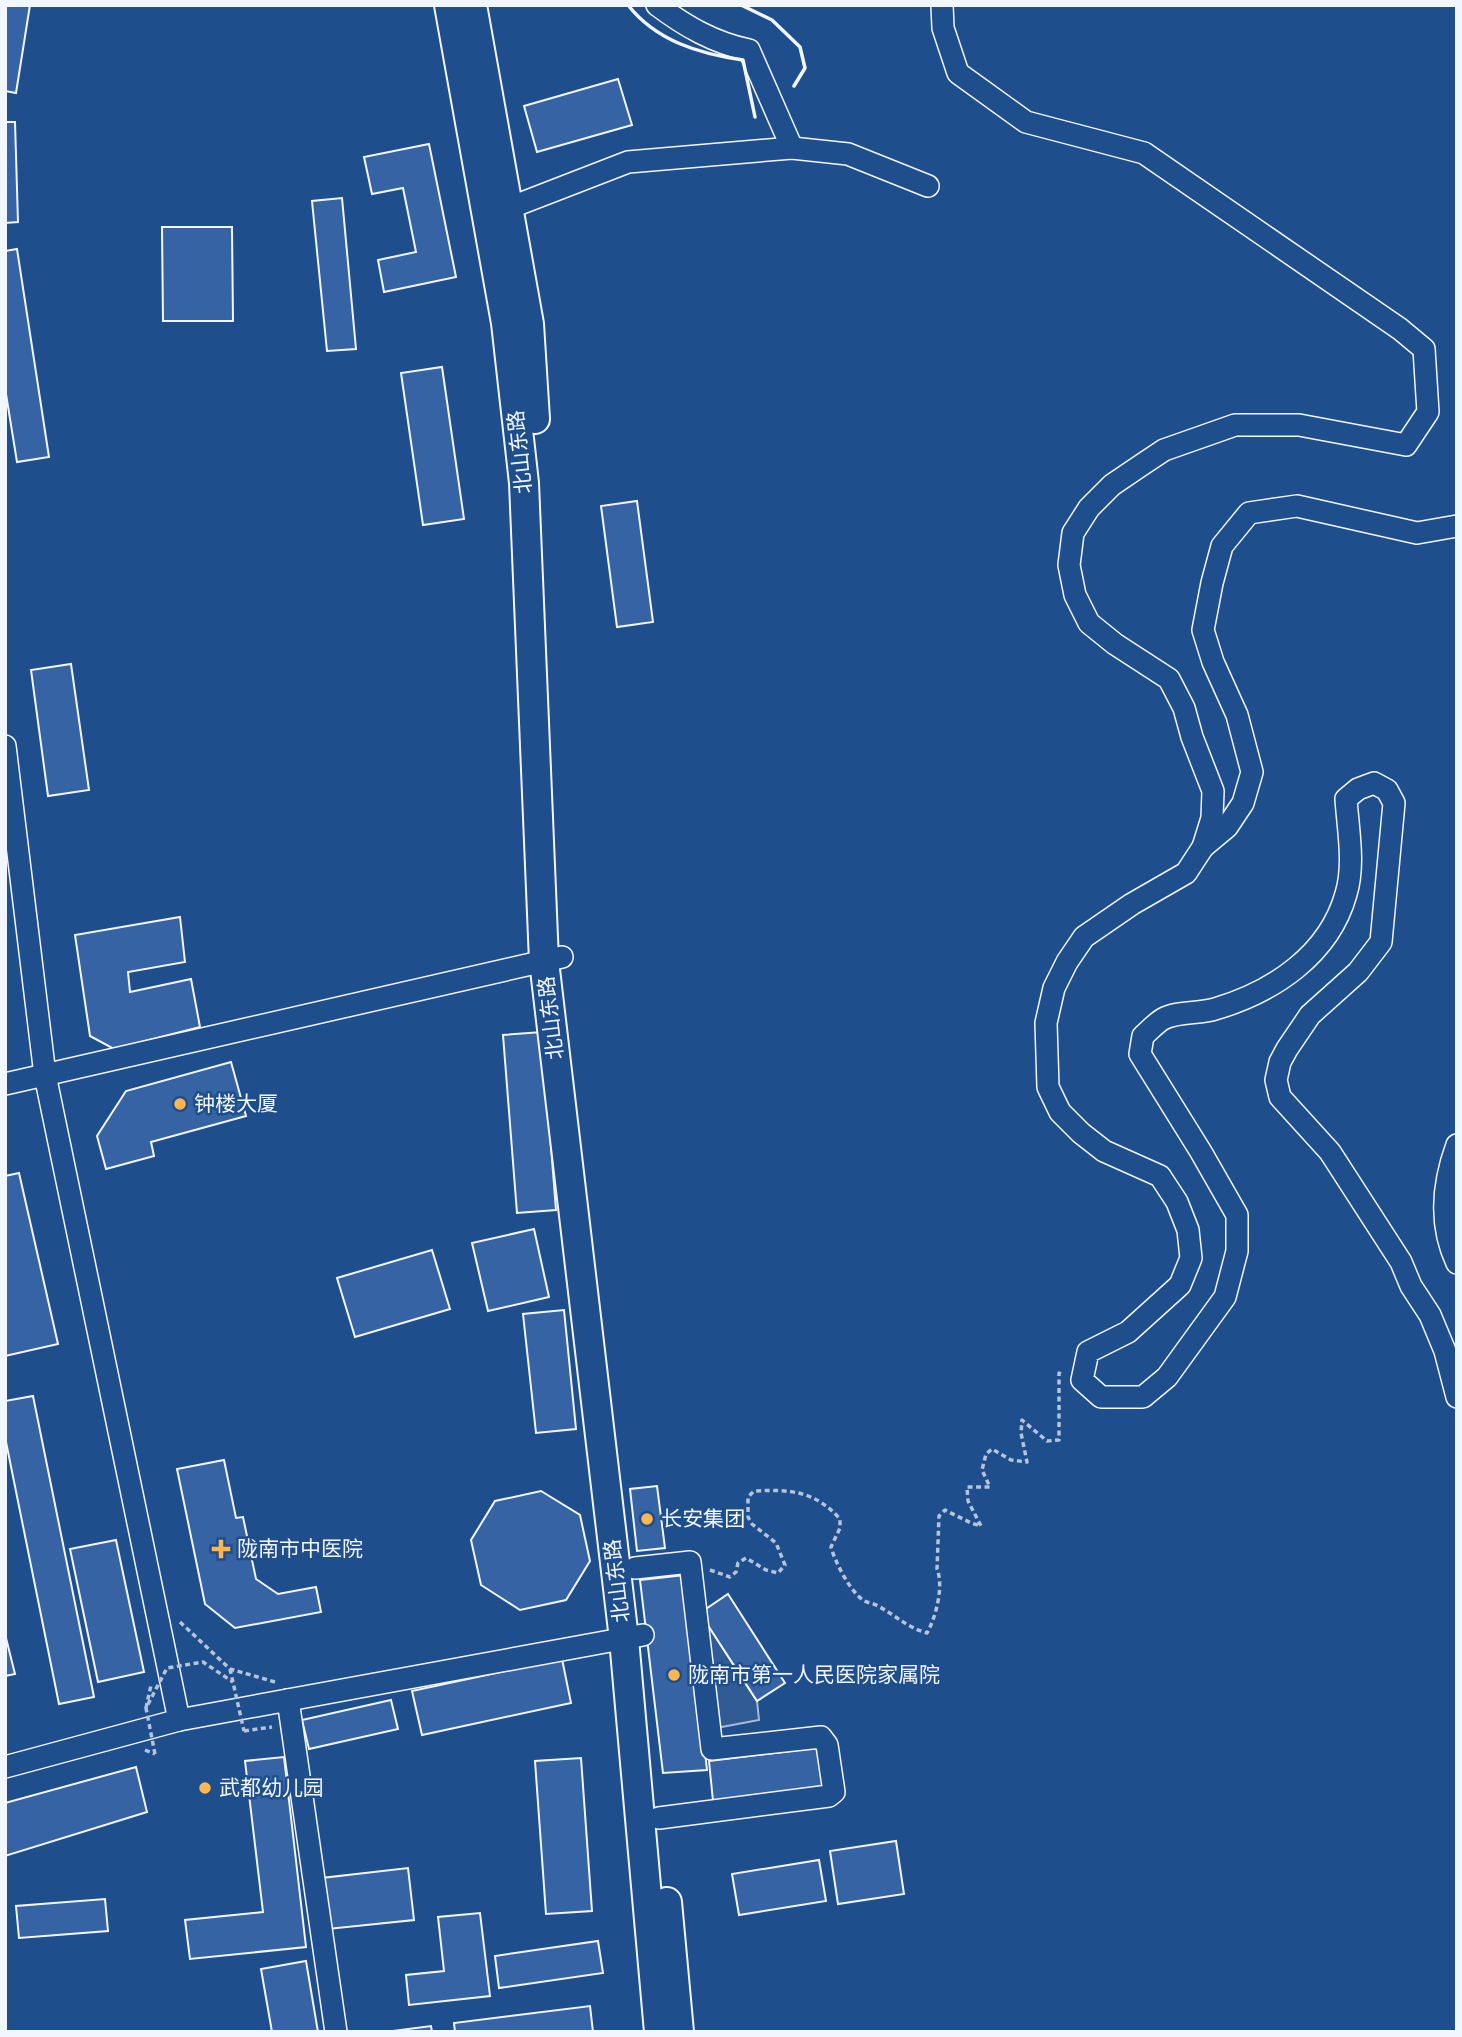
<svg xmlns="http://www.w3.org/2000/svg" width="1462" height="2037" viewBox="0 0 1462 2037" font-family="'Roboto Serif','Noto Sans SC',serif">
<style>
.parking{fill:#305b95;stroke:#a8bbd7;stroke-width:2}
.building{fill:#3563a3;stroke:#f2f6ff;stroke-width:2}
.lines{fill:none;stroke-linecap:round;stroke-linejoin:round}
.minor-casing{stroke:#f2f6ff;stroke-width:24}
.major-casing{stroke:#f2f6ff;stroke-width:32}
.path{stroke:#b3c4dc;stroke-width:3.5;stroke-dasharray:5 3.5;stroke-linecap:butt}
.minor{stroke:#1f4e8c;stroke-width:21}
.major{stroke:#1f4e8c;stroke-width:28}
.path-bridge{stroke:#b3c4dc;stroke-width:3.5;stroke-dasharray:5 3.5;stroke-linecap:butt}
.wall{stroke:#f2f6ff;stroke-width:3.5}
.poi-dot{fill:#ffb74d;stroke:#1f4e8c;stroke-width:2.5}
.labels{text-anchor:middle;stroke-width:5;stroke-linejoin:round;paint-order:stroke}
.street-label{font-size:21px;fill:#f2f6ff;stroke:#1f4e8c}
.poi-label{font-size:21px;fill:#f2f6ff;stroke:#1f4e8c;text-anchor:start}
</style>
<rect width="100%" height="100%" fill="#1f4e8c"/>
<path class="parking" d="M702,1616L757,1701L759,1720L711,1729Z"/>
<g class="building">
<path d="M5,5H30L16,93L5,91Z"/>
<path d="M618,79L632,125L537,152L524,106Z"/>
<path d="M5,122H15L18,222L5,223Z"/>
<path d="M429,144L456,277L384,292L378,260L416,252L403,188L372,194L364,157Z"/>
<path d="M342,198L356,349L327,351L312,201Z"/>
<path d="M162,227H232L233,321H163Z"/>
<path d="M17,249L49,457L17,462L5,388V251Z"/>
<path d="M442,367L464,519L423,525L401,373Z"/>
<path d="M637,501L653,622L617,627L601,506Z"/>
<path d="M71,664L89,790L48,796L31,670Z"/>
<path d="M180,917L185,962L128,972L130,992L191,979L200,1027L114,1049L90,1036L75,935Z"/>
<path d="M542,1032L556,1210L517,1213L503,1035Z"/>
<path d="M231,1062L246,1116L151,1142L154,1156L106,1169L97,1136L126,1091Z"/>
<path d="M19,1173L58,1344L5,1356V1176Z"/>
<path d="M534,1229L549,1297L488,1311L472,1243Z"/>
<path d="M432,1250L450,1309L355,1337L337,1278Z"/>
<path d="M564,1310L576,1429L536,1433L523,1314Z"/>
<path d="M33,1396L94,1697L59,1704L5,1437V1401Z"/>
<path d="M224,1460L236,1518L243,1517L256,1579L278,1594L316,1587L321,1612L235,1628L205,1604L177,1469Z"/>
<path d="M657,1486L665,1548L637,1551L630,1489Z"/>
<path d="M541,1491L580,1515L590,1561L566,1600L520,1610L481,1585L471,1540L495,1501Z"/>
<path d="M116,1540L144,1672L98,1682L70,1549Z"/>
<path d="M685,1575L707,1770L663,1773L640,1580Z"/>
<path d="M728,1594L785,1683L757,1701L700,1613Z"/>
<path d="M5,1634L15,1674L5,1676Z"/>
<path d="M562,1659L571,1703L422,1735L412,1691Z"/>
<path d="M391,1700L398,1729L309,1749L302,1720Z"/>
<path d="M824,1747L830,1786L713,1801L709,1761Z"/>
<path d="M284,1757L306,1947L190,1959L185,1920L263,1912L245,1761Z"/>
<path d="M581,1758L592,1911L546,1914L535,1761Z"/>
<path d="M136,1767L147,1812L5,1856V1803Z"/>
<path d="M896,1841L904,1894L838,1904L830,1851Z"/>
<path d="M819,1860L826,1901L739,1915L732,1874Z"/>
<path d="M408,1868L414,1920L328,1929L322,1878Z"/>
<path d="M105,1899L108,1931L19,1938L16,1906Z"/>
<path d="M480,1913L490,1996L409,2005L406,1975L444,1971L438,1917Z"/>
<path d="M598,1941L603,1973L499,1988L495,1956Z"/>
<path d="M306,1961L318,2032H272L261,1969Z"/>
<path d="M590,2006L593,2032H455L454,2023Z"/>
<path d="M431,2026L432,2032H385Z"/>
</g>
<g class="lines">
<g class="minor-casing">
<g id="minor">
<path d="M657,5C685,26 714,43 749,50L792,148"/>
<path d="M942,5L943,28L958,73L1026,122L1144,153L1400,329L1424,349L1428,412L1406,445L1299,425H1235L1164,450L1140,466L1112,485L1089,508L1073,533L1069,565L1075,595L1089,623L1115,644L1169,679L1184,708L1192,737L1213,791L1212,818L1203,847L1186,873L1132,904L1084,937L1067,962L1054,988L1046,1023L1048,1087L1060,1112L1081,1133L1104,1151L1160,1176L1177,1202L1188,1230L1191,1258L1180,1285L1128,1332L1088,1352L1082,1380L1101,1397H1143L1167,1377L1225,1297L1237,1251V1215L1201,1152L1140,1054L1143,1036C1149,1031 1156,1023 1163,1019C1177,1011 1200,1014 1215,1009C1273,992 1329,955 1346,894C1355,865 1348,829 1346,799L1358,789L1374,783L1387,790L1394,803L1381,942L1358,972L1310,1015L1287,1049L1280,1062L1276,1080L1280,1097L1330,1152L1401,1262L1411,1286L1430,1315L1445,1351L1457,1397"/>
<path d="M509,208L628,162L792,148L848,154L928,186"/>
<path d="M5,746L45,1075L179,1720"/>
<path d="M1203,847L1227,827L1243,803L1252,772L1237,715L1213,662L1203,630L1212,583L1222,546L1249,513L1297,506L1417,533L1457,526"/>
<path d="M5,1084L562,957"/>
<path d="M1457,1145C1443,1183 1439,1225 1457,1263"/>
<path d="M635,1568L690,1562L712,1749L821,1737L827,1745L834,1792L829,1796L659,1818"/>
<path d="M288,1700L336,2032"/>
<path d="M5,1767L179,1720L643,1635"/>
</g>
</g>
<g class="major-casing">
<g id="major">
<path d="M449,5L506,323L524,483L544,961L624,1639L659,2032"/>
<path d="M472,5L529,324L535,419"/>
<path d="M667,1902L679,2032"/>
</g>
</g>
<g class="path">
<path d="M710,1570L730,1577L736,1572L738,1563L746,1558L766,1570L778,1573L785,1565L776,1543L752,1524L748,1517V1497L754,1491C790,1489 815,1491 840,1519V1528L831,1547C835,1562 850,1591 863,1600C867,1603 873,1603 878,1606C895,1615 908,1628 927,1633C936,1617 944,1586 937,1569L939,1516L945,1510L971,1523L981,1526L968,1501L967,1487H990L982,1470L986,1454L992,1449L1011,1460L1027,1462L1021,1433L1022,1420L1047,1441L1059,1440V1373L1064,1375"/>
<path d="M180,1622L230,1669L275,1682"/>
<path d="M146,1708L151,1685"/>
<path d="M244,1731L272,1727"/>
<path d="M145,1750L155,1754"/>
</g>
<use href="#minor" class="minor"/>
<use href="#major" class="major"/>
<g class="path-bridge">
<path d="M230,1669L244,1731"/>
<path d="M155,1754L146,1708L167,1668L203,1662L233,1682"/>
</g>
<g class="wall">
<path d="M628,5C656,41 700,54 743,60L755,117"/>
<path d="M741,5L772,20L800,47L805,68L794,86"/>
</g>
</g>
<g class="poi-dot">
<circle cx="180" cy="1104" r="7"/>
<circle cx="647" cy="1519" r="7"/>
<path d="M217.5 1538.5h7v7h7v7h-7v7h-7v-7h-7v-7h7z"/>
<circle cx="674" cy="1675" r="7"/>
<circle cx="205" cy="1788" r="7"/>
</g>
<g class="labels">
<g class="street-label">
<text transform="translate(520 452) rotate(-96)" y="7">北山东路</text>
<text transform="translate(551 1018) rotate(-97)" y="7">北山东路</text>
<text transform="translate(617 1581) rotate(-97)" y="7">北山东路</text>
</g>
<g class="poi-label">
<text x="194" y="1111">钟楼大厦</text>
<text x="661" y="1526">长安集团</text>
<text x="237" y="1556">陇南市中医院</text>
<text x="688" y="1682">陇南市第一人民医院家属院</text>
<text x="219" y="1795">武都幼儿园</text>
</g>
</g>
<rect width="1462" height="2037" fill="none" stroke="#f2f6ff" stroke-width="14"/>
</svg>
